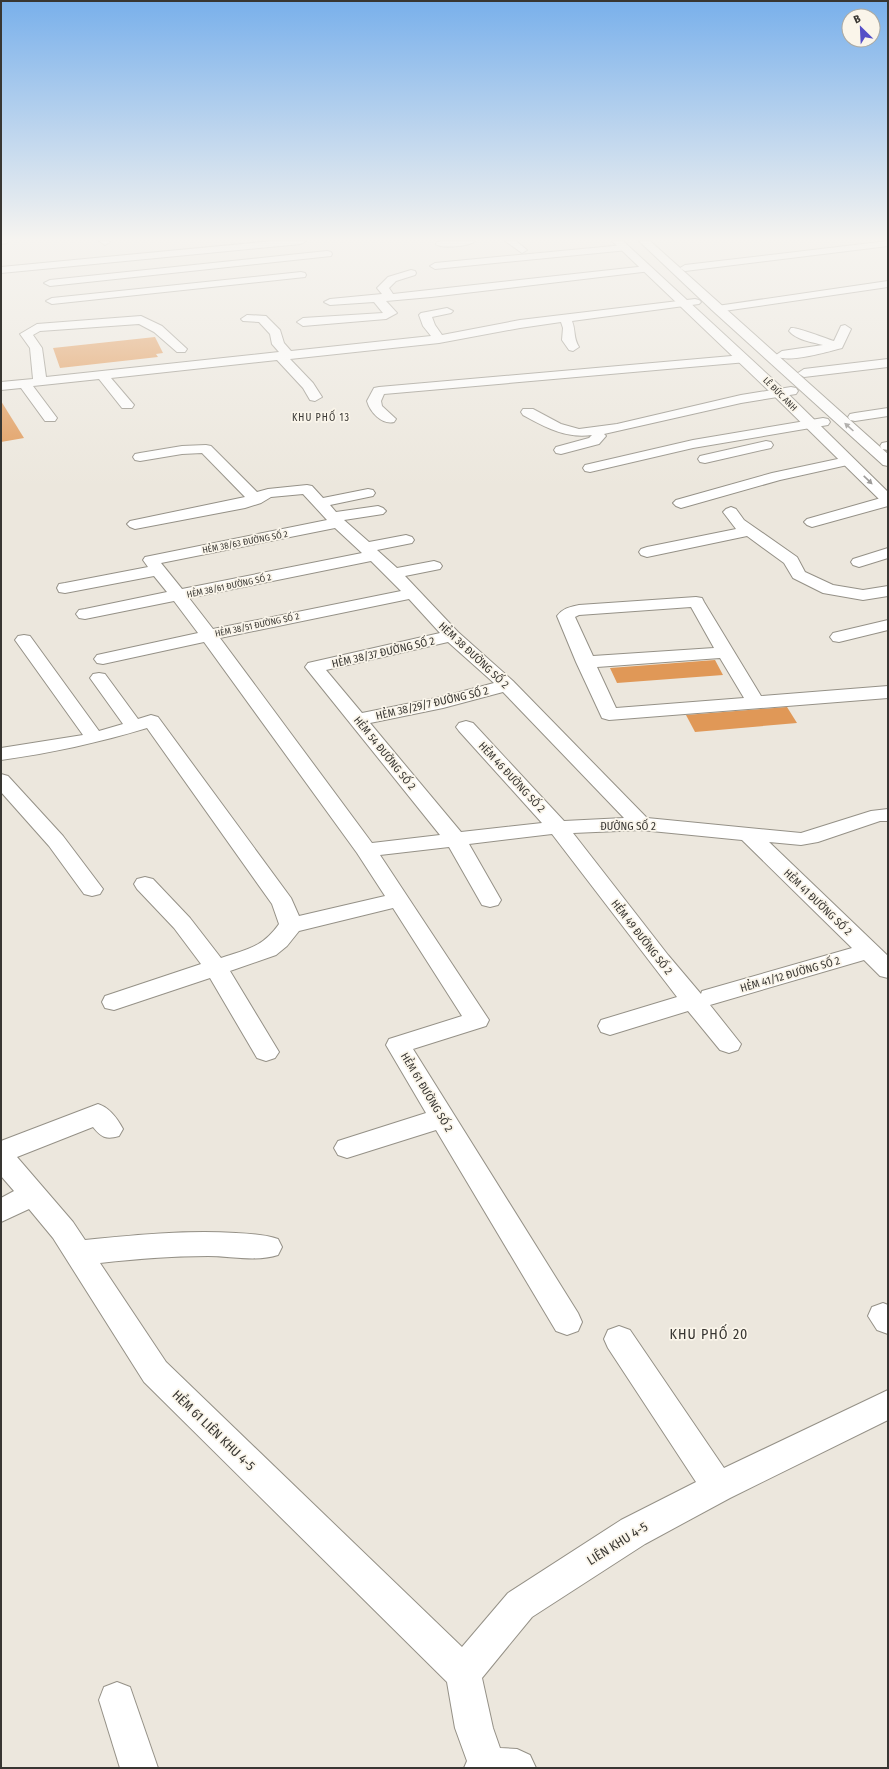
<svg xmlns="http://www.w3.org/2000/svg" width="889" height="1769" viewBox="0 0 889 1769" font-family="'Fira Sans Condensed',sans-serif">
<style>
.building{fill:#e09857}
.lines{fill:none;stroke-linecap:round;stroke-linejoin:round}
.minor-casing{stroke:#959187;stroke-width:2}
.highway-casing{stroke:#959187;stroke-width:2}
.minor{fill:#fff;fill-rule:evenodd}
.highway{fill:#fff;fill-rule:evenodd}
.oneway{fill:#9c9a98}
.labels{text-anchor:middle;stroke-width:3.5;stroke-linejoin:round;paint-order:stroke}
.far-street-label{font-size:9px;fill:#383632;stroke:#faf5ea}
.far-neighbourhood-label{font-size:10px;letter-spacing:1px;fill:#383632;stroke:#faf5ea}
.street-label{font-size:11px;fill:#383632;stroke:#faf5ea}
.near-street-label{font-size:13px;fill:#383632;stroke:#faf5ea}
.near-neighbourhood-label{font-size:14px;letter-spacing:1px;fill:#383632;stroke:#faf5ea}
</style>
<rect width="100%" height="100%" fill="#ece7dd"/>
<g class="building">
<path d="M155,337L163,353L156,354L158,357L60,368L53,348Z"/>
<path d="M1,401L24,438L1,442Z"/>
<path d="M715,660L723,675L617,683L610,668Z"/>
<path d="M787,707L797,723L695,732L686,715Z"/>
</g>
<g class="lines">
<g class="minor-casing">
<g id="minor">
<path d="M1,241H8L7,243L1,244Z"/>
<path d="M99,241H109L110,242L105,245Z"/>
<path d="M273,241H306L301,244L1,273V267Z"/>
<path d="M444,241H475C470,246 441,249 436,244L437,242Z"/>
<path d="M505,241H516L527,250L522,253Z"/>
<path d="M888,241V246L685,271L680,268L685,265Z"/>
<path d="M624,245L629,248L628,250L435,269L430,266L435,263Z"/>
<path d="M327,251L331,252L332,254L331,256L50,286L44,283L50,280Z"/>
<path d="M647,266L652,269L651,271L431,297L386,301L397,313L386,319L303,326L297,322L303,318L383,313L374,302L330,305L324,302L330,299L382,294L377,288L388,277L411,270L415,271L416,273L415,275L396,281L389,288L393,294Z"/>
<path d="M301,272L305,273L306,275L305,277L52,304L46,301L52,298Z"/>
<path d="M888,281V287L717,312L711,309L717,306Z"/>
<path d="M695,299L699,300L701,302L699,304L572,321C576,331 573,338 579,347L573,351L569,350L562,340L563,328L561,322L520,328L439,343L290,359L313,383L322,397L315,401L310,400L303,388L277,360L111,378L134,405L132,408H122L99,379L33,386L57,418L55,421H45L21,388L1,390V382L33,379L30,348L20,334L37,324L141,316L162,326L187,349L185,352H177L154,332L139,324L40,331L33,335L42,348L46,377L279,352L272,344L270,334L259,322L243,321L241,319L247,315L266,316L280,330L284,343L291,351L431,336L423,326L419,315L421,313L447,308L453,311L451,313L432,317L435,325L442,335L520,320Z"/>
<path d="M845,325L851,329L842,348C831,351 783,365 776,355L782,351L823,345C812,342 796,340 789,331L791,328C798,327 824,338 834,341L841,326Z"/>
<path d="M743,355L749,359L747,362L384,394L381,401L382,406L396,419L394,422C382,425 370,412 367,401L374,388L379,387Z"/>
<path d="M888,359V367L804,377L798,373L804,369Z"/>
<path d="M791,387L796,388L798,391L796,394L741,403L604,434L606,436L599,444L561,454L556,453L554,450L556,447L589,438L592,435C566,439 545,427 523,415L521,412L523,409H533L561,424L579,429L617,424L741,395Z"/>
<path d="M888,408V416L855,421L850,420L848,417L850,414L855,413Z"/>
<path d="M823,418L828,419L830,422L828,425L693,448L590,472L585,471L583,468L585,465L693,440Z"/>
<path d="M766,441L771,442L773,445L771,448L705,463L700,462L698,459L700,456Z"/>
<path d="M887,442L888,450L882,449L880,446L882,443Z"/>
<path d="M206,445L211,446L257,492L268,489L307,485L312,486L323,498L368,489L373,490L375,493L373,496L330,505L336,512L378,506L383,508L386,511L383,514L344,520L369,542L406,535L412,537L414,540L412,543L377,550L397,568L434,561L440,563L442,566L440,569L405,576L458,632L513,681L647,818L801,833L871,811L888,809V821H880L818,842L801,845L769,842L888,956V978L880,976L864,960L710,1005L741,1044L738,1050L729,1053L720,1050L688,1011L610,1035L601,1032L598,1026L601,1020L677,997L552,834L469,844L501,900L498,905L490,907L482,905L449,847L380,855L489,1020L486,1026L413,1049L578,1313L582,1322L578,1331L567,1335L556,1331L436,1130L347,1158L338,1155L334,1148L338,1141L426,1113L386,1045L389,1039L462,1016L393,908L299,931L287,946L276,955L230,971L279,1052L275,1058L266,1061L257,1058L210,978L114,1010L105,1008L102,1002L105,996L201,964L174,928L137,889L134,884L137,879L145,877L153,879L190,918L221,958C247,949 262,948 279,924L272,904L147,728C98,743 51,753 1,760V748L83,735L15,640L18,636L24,635L30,636L99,731L123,724L90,678L93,674L99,673L105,674L138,719L151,715L158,717L291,898L299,916L385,896L357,853L204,642L103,664L97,663L94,659L97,655L198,633L174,601L85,619L79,618L76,614L79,610L85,609L167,592L154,576L65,593L59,592L57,588L59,584L65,583L148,567L143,560L145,557L327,520L303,494L271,497L261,503L245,508L135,529L130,527L127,524L130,521L245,497L202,453L182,454L140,461L135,460L133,457L135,454L140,453L182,446ZM335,528L362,553L182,589L161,563ZM371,561L401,591L213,629L189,598ZM409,599L440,633L308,663L305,667L440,835L372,843L220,638ZM448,642L494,683L441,697L362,713L326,670ZM503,692L624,818L564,821L473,723L466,721L459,723L456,727L459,731L542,823L461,832L370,723L443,708ZM641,830L742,840L852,948L702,991L701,994L668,955L573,833Z"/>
<path d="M847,457L852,458L854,461L852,464L780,480L681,508L676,506L673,503L676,500L772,473Z"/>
<path d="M888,496V506L812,527L807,525L804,522L807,519Z"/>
<path d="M731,507L736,509L744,520L797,557L805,572L833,585L863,590L888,586V596L863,600L823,593L793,578L784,563L747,536L647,557L641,555L639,552L641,549L647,547L736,529L723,512L726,509Z"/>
<path d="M888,548V558L859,567L853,565L851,562L853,559Z"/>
<path d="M696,597L702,598L704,602L761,696L888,686V698L609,720L602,718L576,662L557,616C563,608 570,607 579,605ZM691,607L714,648L593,656L575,617L579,615ZM720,658L744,698L616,708L597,667Z"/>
<path d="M888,620V630L839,642L833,641L830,637L833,633Z"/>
<path d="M1,774L8,776L63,836L103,889L100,894L92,896L84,894L49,846L1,792Z"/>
<path d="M98,1104C110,1108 117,1118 123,1129L119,1136C106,1140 101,1137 93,1127L17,1157L73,1222L85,1240C135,1235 185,1230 236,1233C250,1234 264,1234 278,1239L282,1247L278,1255C257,1262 230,1256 208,1256C171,1256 136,1259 100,1263L166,1362L462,1647L508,1593L621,1520L696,1482L608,1348L604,1339L608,1330L619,1326L630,1330L724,1468L888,1390V1420L730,1498L645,1544L532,1617L482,1678L493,1728L500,1748L517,1749L530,1755L536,1768H464L467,1761L455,1728L447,1682L144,1382L53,1238L29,1209L1,1222V1198L14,1191L1,1176V1141Z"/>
<path d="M883,1303L888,1305V1334L877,1330L868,1316L872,1307Z"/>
<path d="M117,1682L130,1687L158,1768H120L99,1700L104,1687Z"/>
</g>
</g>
<g class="highway-casing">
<g id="highway">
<path d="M612,241H623L778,384L888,492V504L883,503L768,390Z"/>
<path d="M639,241H650L888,454V466L883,465L713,311Z"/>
</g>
</g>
<use href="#minor" class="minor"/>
<use href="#highway" class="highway"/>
</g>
<defs><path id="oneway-solid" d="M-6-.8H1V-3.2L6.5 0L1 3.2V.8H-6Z"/></defs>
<g class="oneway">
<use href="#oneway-solid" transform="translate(849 427) rotate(-138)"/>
<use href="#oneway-solid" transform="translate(868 480) rotate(44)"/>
</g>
<linearGradient id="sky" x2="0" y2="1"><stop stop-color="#79b0eb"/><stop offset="0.49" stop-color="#f6f4f0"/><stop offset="1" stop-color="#f6f4f0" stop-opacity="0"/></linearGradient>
<rect width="889" height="488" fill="url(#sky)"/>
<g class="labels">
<g class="far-street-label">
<text transform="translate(780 394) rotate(45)" y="3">LÊ ĐỨC ANH</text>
<text transform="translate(245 542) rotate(-11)" y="3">HẺM 38/63 ĐƯỜNG SỐ 2</text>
<text transform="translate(229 586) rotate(-12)" y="3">HẺM 38/61 ĐƯỜNG SỐ 2</text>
<text transform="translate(257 625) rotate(-12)" y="3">HẺM 38/51 ĐƯỜNG SỐ 2</text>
</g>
<g class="far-neighbourhood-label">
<text x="321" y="421">KHU PHỐ 13</text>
</g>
<g class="street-label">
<text transform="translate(383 652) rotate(-13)" y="4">HẺM 38/37 ĐƯỜNG SỐ 2</text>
<text transform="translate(474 655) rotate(43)" y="4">HẺM 38 ĐƯỜNG SỐ 2</text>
<text transform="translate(432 703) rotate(-13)" y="4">HẺM 38/29/7 ĐƯỜNG SỐ 2</text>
<text transform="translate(385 753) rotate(51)" y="4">HẺM 54 ĐƯỜNG SỐ 2</text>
<text transform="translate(512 777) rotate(47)" y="4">HẺM 46 ĐƯỜNG SỐ 2</text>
<text x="628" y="830">ĐƯỜNG SỐ 2</text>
<text transform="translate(818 902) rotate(44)" y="4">HẺM 41 ĐƯỜNG SỐ 2</text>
<text transform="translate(642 937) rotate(52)" y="4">HẺM 49 ĐƯỜNG SỐ 2</text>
<text transform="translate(790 974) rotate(-16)" y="4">HẺM 41/12 ĐƯỜNG SỐ 2</text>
<text transform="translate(427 1092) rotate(59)" y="4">HẺM 61 ĐƯỜNG SỐ 2</text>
</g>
<g class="near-street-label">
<text transform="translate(214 1430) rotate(44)" y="5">HẺM 61 LIÊN KHU 4-5</text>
<text transform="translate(617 1543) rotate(-32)" y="5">LIÊN KHU 4-5</text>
</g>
<g class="near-neighbourhood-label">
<text x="709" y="1339">KHU PHỐ 20</text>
</g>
</g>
<rect width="889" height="1769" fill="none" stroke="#383632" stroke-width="4"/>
<g transform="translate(861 28) rotate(336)"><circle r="19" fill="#faf5ea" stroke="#aca9a0"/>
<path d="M0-3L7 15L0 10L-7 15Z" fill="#554fc7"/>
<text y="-6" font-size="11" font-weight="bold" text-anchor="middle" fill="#383632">B</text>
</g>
</svg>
